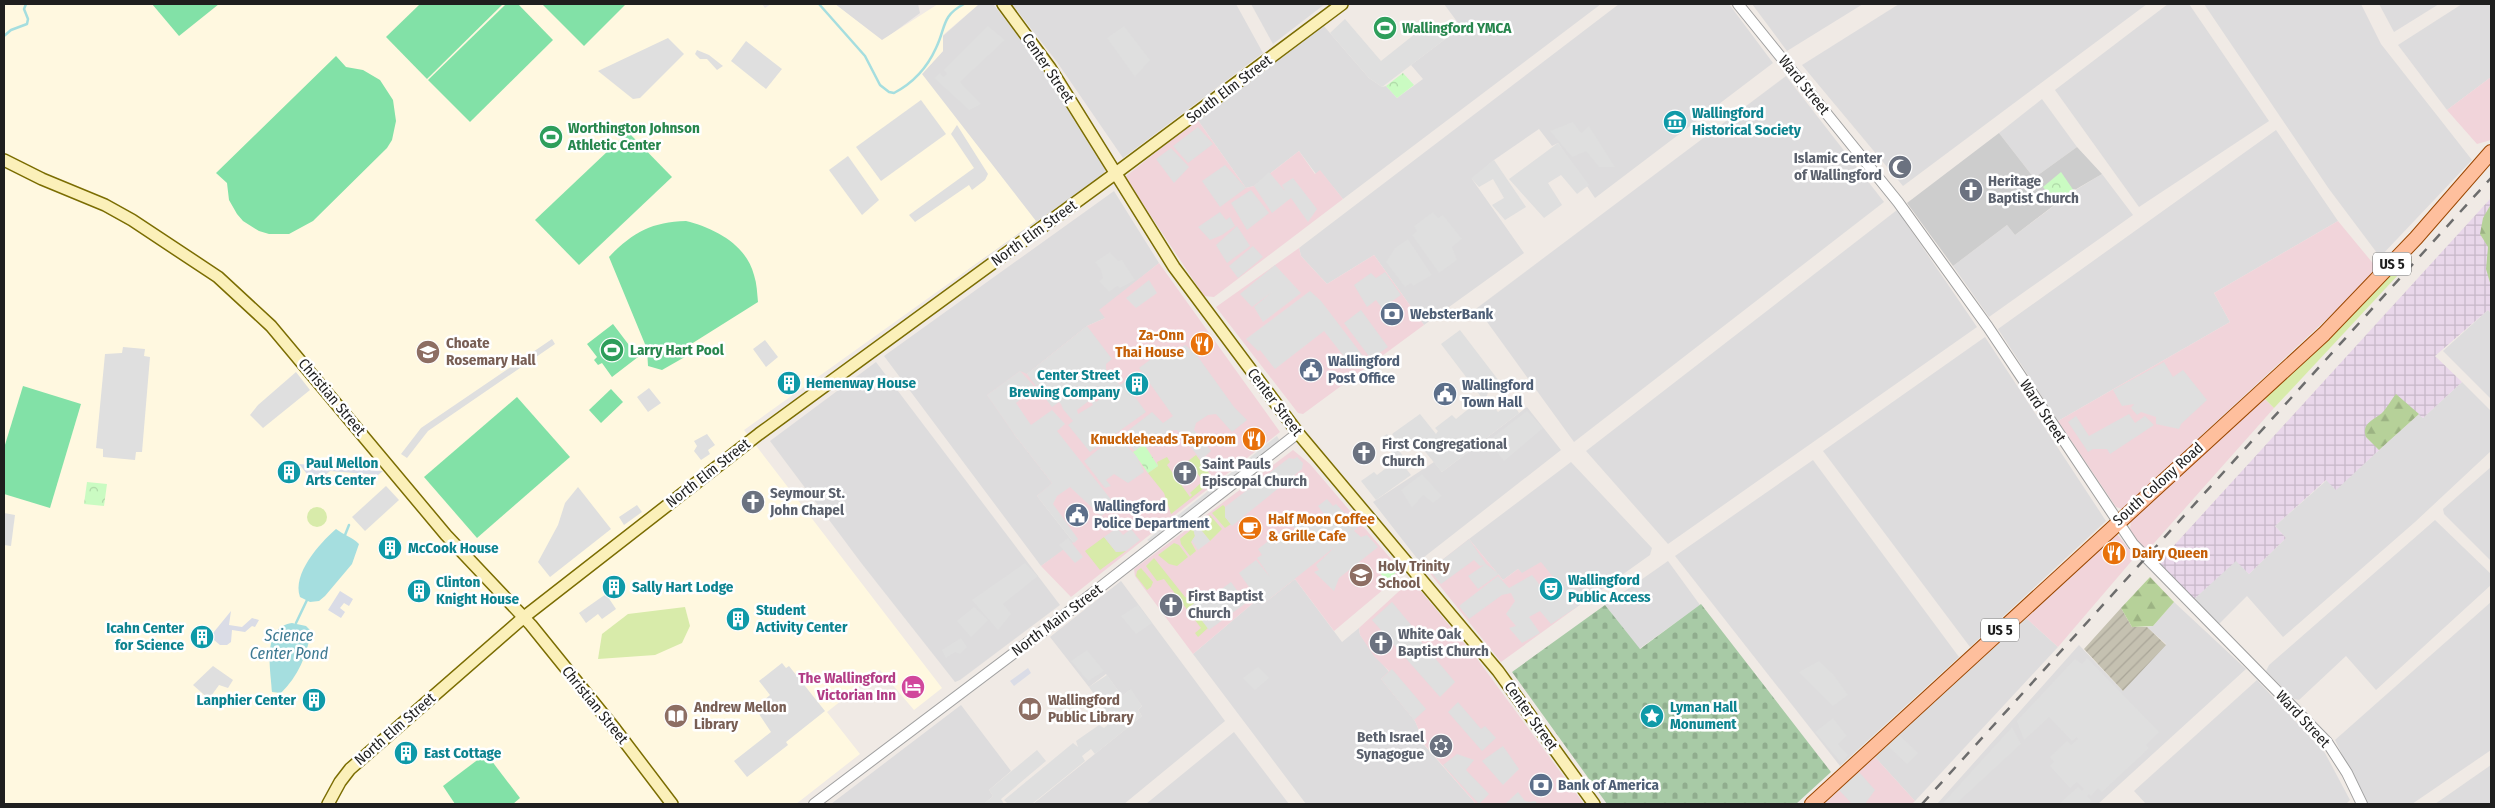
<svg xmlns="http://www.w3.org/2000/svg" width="2495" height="808" viewBox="0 0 2495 808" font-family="'Fira Sans Condensed',sans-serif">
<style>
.residential{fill:#dddcdd}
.commercial{fill:#f1d4da}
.industrial{fill:url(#industrial-grid)}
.education{fill:#fff8e0}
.religious{fill:#cdcdcd}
.construction{fill:url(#construction-furrows)}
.grass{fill:#d8ebaa}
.forest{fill:url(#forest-firs)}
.cemetery{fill:url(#cemetery-stones)}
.park{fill:url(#park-crowns)}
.pitch{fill:#82e1a7}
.parking{fill:#dfdfdf;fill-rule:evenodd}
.plaza{fill:#dadce6}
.water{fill:#a5dedf}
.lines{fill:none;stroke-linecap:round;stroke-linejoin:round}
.stream{stroke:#a5dedf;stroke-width:2.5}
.tertiary-casing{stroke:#a0a0a0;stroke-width:12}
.secondary-casing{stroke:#7b6d02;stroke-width:14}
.primary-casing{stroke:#9b4600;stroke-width:16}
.tertiary{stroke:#fff;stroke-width:10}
.secondary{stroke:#fbf0b9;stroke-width:11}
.primary{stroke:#febf9d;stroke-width:14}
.rail{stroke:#6d6d6d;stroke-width:2.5;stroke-dasharray:10 10;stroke-linecap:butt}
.labels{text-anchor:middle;stroke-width:5;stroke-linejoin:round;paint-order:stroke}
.shield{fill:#fff;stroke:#626262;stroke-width:1}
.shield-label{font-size:14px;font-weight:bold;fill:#1f1f1f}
.leisure-label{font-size:15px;font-weight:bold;fill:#27864d;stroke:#fff;text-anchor:start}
.street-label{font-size:15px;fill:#1f1f1f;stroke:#fff}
.culture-label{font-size:15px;font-weight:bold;fill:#0d838f;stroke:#fff;text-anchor:start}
.worship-label{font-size:15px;font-weight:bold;fill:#5b616d;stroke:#fff;text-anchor:start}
.service-label{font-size:15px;font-weight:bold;fill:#4e5e75;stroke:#fff;text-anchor:start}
.food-label{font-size:15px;font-weight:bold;fill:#c56008;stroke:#fff;text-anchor:end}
.education-label{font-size:15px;font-weight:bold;fill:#785e54;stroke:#fff;text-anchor:start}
.hotel-label{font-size:15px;font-weight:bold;fill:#b23c85;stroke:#fff;text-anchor:end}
.water-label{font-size:16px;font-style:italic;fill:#3e7a92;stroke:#fff}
</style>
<defs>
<pattern id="industrial-grid" width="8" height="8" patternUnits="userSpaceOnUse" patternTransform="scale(1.25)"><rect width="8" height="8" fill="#e9d7ea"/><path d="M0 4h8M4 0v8" fill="none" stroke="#c7b8c8"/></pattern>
<pattern id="construction-furrows" width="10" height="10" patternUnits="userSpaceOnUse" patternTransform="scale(1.25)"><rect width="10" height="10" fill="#c5c1b1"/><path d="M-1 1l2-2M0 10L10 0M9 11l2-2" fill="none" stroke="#a9a598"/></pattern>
<pattern id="forest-firs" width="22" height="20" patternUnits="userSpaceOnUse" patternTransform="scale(1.25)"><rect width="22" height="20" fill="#b6d199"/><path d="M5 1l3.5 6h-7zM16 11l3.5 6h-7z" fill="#9cb383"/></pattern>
<pattern id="cemetery-stones" width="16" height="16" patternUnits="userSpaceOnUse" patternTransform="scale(1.25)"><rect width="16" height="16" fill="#a8caa6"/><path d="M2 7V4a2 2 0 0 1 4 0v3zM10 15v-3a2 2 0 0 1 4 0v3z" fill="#90ad8e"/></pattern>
<pattern id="park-crowns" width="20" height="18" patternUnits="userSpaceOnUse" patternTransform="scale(1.25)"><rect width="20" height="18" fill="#cafbc2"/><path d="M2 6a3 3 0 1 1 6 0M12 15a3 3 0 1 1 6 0" fill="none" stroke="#add7a6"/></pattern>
</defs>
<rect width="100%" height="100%" fill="#f0eae5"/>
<g class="residential">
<path d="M835,4H918L920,13L882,41Z"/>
<path d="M979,4H993L1028,48L1106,168L1103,175L962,274L922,74L943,51V36Z"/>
<path d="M1012,4H1236L1263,53L1123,158L1057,62Z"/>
<path d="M1251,4H1325L1273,44Z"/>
<path d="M1444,4H1601L1343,199L1320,171L1316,174L1299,151L1254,186L1246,188L1197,119L1323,25L1369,78L1382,87L1386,86L1397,98L1423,79L1411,65L1461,27Z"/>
<path d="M1619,4H1729L1773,63L1595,198L1558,143L1552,146L1539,129L1494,160L1472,179L1524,253L1424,325L1374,255L1327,284L1301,256L1299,248Z"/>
<path d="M1752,4H1863L1787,51Z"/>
<path d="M1899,4H2147L1903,186L1802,65Z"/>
<path d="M2168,4H2189L2269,121L2139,207L2055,90Z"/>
<path d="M2204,4H2361L2381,44L2472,160L2380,257L2329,189Z"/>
<path d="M2379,4H2439L2394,32Z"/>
<path d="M2462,4H2491V77L2447,110L2398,45Z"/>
<path d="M1786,76L1884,202L1574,442L1477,308Z"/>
<path d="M2042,99L2077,147L2034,178L1999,133Z"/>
<path d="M2276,130L2338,221L2214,293L2230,322L2058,421L1998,329Z"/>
<path d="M2102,174L2133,215L1989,317L1953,266L2007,225L2015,235L2074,191Z"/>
<path d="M1114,191L1159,263L1122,293L1105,318L1087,326L1027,374L1014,434L1053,484L1037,496L1074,543L1041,566L884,356Z"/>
<path d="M1897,210L1977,327L1668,544L1586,451Z"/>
<path d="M2488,310L2491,313V399L2443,351Z"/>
<path d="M1985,337L2106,521L1970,647L1823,451Z"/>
<path d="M876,362L1060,605L960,680L955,682L862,564L770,441Z"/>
<path d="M2462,382L2491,411V451L2415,522L2283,637L2247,596L2219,624L2193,600L2236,560L2249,574L2286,538L2275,526L2327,480L2336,489L2419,414L2423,418Z"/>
<path d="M1527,407L1561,450L1419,561L1373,502L1434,462L1442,472Z"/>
<path d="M1813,460L1959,657L1840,766L1675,556Z"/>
<path d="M1571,462L1652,548L1650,555L1577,607L1562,589L1521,573L1518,569L1503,580L1469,539Z"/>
<path d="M2491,467V561L2444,514L2443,509Z"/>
<path d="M2435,520L2491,574V585L2376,690L2346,656L2299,700L2294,699L2266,671L2269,665Z"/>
<path d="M1668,561L1700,605L1639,649L1605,605Z"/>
<path d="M1295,579L1342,642L1359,628L1360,635L1389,672L1381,679L1415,721L1421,735L1418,738L1476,804H1306L1193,654L1258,599L1262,605Z"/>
<path d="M1121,581L1225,721L1124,804H1033L1142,716L1138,710L1142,706L1130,690L1122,696L1106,674L1089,687L1050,637Z"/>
<path d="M2174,602L2246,669L2098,804H1937L2079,645L2123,691L2166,644L2147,627L2153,626Z"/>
<path d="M2491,602V750L2412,804H2366L2335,740Z"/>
<path d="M2026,618L2058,647L1915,801L1875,757Z"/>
<path d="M2257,680L2325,753L2350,800L2346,804H2146L2134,791Z"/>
<path d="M961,705L1011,771L989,790L993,796L984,804H831Z"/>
<path d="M1234,732L1289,804H1146Z"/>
<path d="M2491,765V804H2435Z"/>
</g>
<g class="commercial">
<path d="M2491,77V140L2477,144L2447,110Z"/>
<path d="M1197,119L1246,188L1254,186L1299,151L1315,174L1320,170L1343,199L1214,297L1204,296L1125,177Z"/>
<path d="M2338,221L2376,267L2358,290L2122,509L2116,507L2058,421L2230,322L2214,293Z"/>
<path d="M1299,248L1301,256L1327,284L1374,255L1424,325L1303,414L1298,413L1216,307Z"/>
<path d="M1159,263L1280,432L1071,597L1041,566L1075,541L1037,496L1052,483L1014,434L987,395L1020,371L1027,374L1087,326L1105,318L1099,310Z"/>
<path d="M2264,398L2274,408L2147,551L2143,549L2130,530L2131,520Z"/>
<path d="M1293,450L1310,464L1403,573L1334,631L1295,579L1262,605L1258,599L1193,654L1135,576L1134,569Z"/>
<path d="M2117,534L2135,557L2058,647L2026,618Z"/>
<path d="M1469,539L1503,580L1518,569L1522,573L1541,562L1577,607L1501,662L1428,571Z"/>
<path d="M1409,582L1415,584L1478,660L1584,804H1476L1418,737L1421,735L1415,721L1381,679L1389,671L1374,656L1360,635L1359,628Z"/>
<path d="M1875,757L1915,801L1912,804H1824Z"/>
</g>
<path class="industrial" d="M2491,198V313L2488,310L2435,356L2462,382L2423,418L2418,414L2336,490L2326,480L2275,526L2286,538L2249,574L2236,561L2193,600L2158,563Z"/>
<path class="education" d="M4,4H762L765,8L771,4H835L882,40L938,4H979L943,35V51L922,74L1036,221L744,430L942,688L914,710L880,670L827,712L860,754L796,804H4Z"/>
<path class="religious" d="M1999,133L2034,178L2077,147L2102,174L2073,191L2015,235L2007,225L1953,266L1907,203Z"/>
<path class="construction" d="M2121,608L2132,627H2147L2166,645L2123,691L2084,649Z"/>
<g class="grass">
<path d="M2409,257L2412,260L2274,408L2264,398Z"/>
<path d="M1196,455L1214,480L1171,514L1164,493L1148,473L1158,466L1157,462L1167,457L1170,462L1167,465L1190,497L1192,495L1190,493L1203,481L1188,461Z"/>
<path d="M1223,505L1226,508L1225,517L1231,524L1225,528L1212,513Z"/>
<circle cx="317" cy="517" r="10"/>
<path d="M1210,515L1222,529L1210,541L1197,525Z"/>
<path d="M1193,528L1195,536L1191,542L1196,551L1190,556L1181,544L1180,539Z"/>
<path d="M1104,537L1116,552L1126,551L1100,570L1085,551Z"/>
<path d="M1174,543L1179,545L1188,557L1177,566L1169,564L1158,555Z"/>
<path d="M1154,558L1185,597L1196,602L1191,606L1208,628L1198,637L1195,633L1201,628L1164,579L1157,581L1146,566Z"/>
<path d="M1141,568L1153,582L1151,587L1147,590L1136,576L1137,571Z"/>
<path d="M685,607L690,626L682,643L655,655L598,659L602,634L628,614Z"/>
</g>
<g class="forest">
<path d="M2491,204V286L2486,269L2488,247L2480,234L2483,218Z"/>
<path d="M2396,394L2419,414L2379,450L2366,437C2361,423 2374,420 2382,413C2387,408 2391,400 2396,394Z"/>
<path d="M2150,577L2174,602L2153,626L2132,627L2121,608Z"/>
</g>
<path class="cemetery" d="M1701,604L1831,772L1796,804H1607L1512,672L1605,605L1640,649Z"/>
<g class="park">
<path d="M1403,73L1414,85L1397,98L1386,86Z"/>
<path d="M2061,172L2074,191L2056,203L2043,187Z"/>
<path d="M1144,444L1158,466L1148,473L1133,452Z"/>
<path d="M87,482L107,484L104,506L84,504Z"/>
<path d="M1389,563L1397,572L1387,581L1379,572Z"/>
</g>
<g class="pitch">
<path d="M152,4H219L179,36Z"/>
<path d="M420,4H503L427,79L386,37Z"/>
<path d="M506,4H518L553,40L470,122L428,80Z"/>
<path d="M542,4H626L584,46Z"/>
<path d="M336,56L346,67L363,70L380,80L393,100L396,121L392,140L387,148L313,221L289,234H269L259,231L243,221L237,214L229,200L227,183L216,173Z"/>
<path d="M628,132L672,177L579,265L535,220Z"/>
<path d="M686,221C714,228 746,244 754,275C757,284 757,293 758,302L688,346L690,354L662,370L648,366L647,349L609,257C633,232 652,222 686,221Z"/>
<path d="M613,324L638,357L612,377L602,363L598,365L594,360L597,357L587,344Z"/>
<path d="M23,386L81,404L50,508L4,494V448Z"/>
<path d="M611,389L623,402L601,423L589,410Z"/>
<path d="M517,397L570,457L477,538L424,477Z"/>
<path d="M480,758L491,760L520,798L513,804H455L443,786Z"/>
</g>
<g class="parking">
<path d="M1345,19L1381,61L1430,22L1444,40L1382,87L1369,78L1330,33Z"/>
<path d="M988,26L1005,40L960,82L981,104L969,110L934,78L940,73L943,77L947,74L944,70Z"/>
<path d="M1124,26L1150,60L1135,77L1107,38Z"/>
<path d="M668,38L684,54L640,98L633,99L598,71Z"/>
<path d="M746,41L782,69L766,89L731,61Z"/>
<path d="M697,50L709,55L723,66L717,70L707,59H700L695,54Z"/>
<path d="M921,100L946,134L881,181L856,147Z"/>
<path d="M1573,122L1581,133L1589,126L1615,167H1599L1586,151L1572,157L1550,131Z"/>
<path d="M957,125L988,174L985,180L972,190L969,185L915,222L909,215L974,168L951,134Z"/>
<path d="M1198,127L1213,144L1188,163L1173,146Z"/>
<path d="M1558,143L1589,185L1577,194L1561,175L1548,183L1562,205L1544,218L1509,179Z"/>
<path d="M1171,148L1189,167L1174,183L1156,159Z"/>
<path d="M848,156L879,200L862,215L829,170Z"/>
<path d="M1494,160L1526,207L1505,220L1492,205L1504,198L1493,179L1479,187L1471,178Z"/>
<path d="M1225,165L1246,188L1220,207L1202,181Z"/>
<path d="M1269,172L1285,191L1282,185L1293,178L1317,209L1308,222L1291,198L1272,213L1254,186Z"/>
<path d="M1251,190L1269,213L1247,230L1231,203Z"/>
<path d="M1220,212L1226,220L1230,217L1235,226L1222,235L1210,240L1198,227Z"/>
<path d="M1433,212L1438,218L1443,215L1462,239L1452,247L1457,260L1439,273L1412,235L1417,231L1414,226Z"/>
<path d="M1237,226L1250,246L1227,263L1216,245Z"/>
<path d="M1408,239L1432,275L1413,286L1411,283L1405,287L1386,262L1395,248Z"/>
<path d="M1253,246L1263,257L1238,278L1229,266Z"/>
<path d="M1110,252L1118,261L1122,260L1135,280L1120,288L1117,286L1109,292L1099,281L1103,278L1101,270L1095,262Z"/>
<path d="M1275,265L1301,293L1263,322L1254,307L1272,292L1252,307L1240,294Z"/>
<path d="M1385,272L1401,295L1382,308L1376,300L1367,307L1354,285L1371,273L1376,278Z"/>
<path d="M1149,280L1157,293L1136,308L1126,298Z"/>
<path d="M1310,291L1321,301L1366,360L1360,364L1355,359L1349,363L1324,331L1275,369L1260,350L1258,351L1246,339Z"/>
<path d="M1361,310L1388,347L1371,359L1344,323Z"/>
<path d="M1087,326L1112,359L1106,364V369L1120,385L1124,382L1146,412L1090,452L1068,425L1073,421L1063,409L1061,404L1059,402L1052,407L1027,374ZM1108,387L1112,388L1111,391L1096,402L1093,398ZM1090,400L1093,405L1078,414L1077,410Z"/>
<path d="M1460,330L1499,381L1490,387L1486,398L1498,412L1512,402L1519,413L1442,472L1417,442L1404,450L1392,434L1420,414L1436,434L1438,431L1435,428L1452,415L1456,419L1482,398L1441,344Z"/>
<path d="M552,339L555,344L428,431L407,458L401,454L421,428Z"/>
<path d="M765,340L778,357L766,367L753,349Z"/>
<path d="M1185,345L1196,354L1234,407L1247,420L1232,432L1216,414L1208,415L1196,423L1194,430L1211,451L1201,460L1177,430L1170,431L1148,448L1144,444L1135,451L1121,436L1152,412L1163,423L1173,416L1139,368L1166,348L1174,354Z"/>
<path d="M123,347L145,349L144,356L150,357L142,452H136L135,460L103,457V449L96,448L105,354L122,353Z"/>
<path d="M2164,362L2173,377L2183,370L2207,400L2181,424L2179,429L2156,424V417L2141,412L2137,415L2131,408L2134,404L2122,406L2113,390Z"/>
<path d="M1020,371L1035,387L1016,403L1031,425L1052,410L1065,424L1057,431L1116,506L1101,516L1070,487L1057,496L1053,504L1078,539L1074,543L1037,496L1052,483L1014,434L987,395Z"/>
<path d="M296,372L310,390L263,428L250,415L258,405Z"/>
<path d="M649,388L661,403L648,412L637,397Z"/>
<path d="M1527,411L1543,428L1504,461L1488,441Z"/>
<path d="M2129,414L2135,423L2145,416L2154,425L2110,454L2107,449H2093L2088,452L2068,422L2076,416L2089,436Z"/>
<path d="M707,434L715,445L708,450L710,454L701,460L694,451L697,446L694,441Z"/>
<path d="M1387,434L1408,463L1404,466L1411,475L1376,500L1361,481L1374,472L1377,475L1394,462L1395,457L1381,438Z"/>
<path d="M1115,436L1124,442L1137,457L1144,472L1128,483L1114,474L1106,480L1111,486L1105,488L1084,461Z"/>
<path d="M1277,436L1281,443L1154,544L1147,540Z"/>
<path d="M1297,457L1303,463L1302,469L1232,526L1225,517V507L1289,458L1294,459Z"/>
<path d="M1422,474L1442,496L1433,503L1423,495L1412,508L1401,490Z"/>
<path d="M386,486L399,500L365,531L352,517Z"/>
<path d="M578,487L611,529L550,577L538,562L558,525L565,503Z"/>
<path d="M1327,499L1333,506L1336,504L1358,527L1354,531L1361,537L1367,535L1378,547L1339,578L1334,591L1314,572L1319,570L1316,565L1336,546L1262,605L1239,573L1256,560L1270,577L1257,558L1262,555L1258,549L1280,532L1286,538L1297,531L1289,522L1297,515L1309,527L1324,514L1318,506Z"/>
<path d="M637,505L642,512L624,525L619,517Z"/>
<path d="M4,513L15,515L11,546L4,545Z"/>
<path d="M1197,525L1210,541L1198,550L1192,541L1195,536L1193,528Z"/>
<path d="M1117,528L1123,535L1131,529L1140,540L1126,551L1116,552L1104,537Z"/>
<path d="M1068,538L1083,557L1075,563L1059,545Z"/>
<path d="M1469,539L1486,564L1499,574L1478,589L1468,576L1484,565L1480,566L1474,560L1441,584L1431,572L1433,567Z"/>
<path d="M1025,563L1038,576L1003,604L1011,614L998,630L972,600Z"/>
<path d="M1532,575L1549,597L1562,589L1577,607L1551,624L1540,611L1529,617L1540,633L1522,643L1509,628L1516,626L1506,614L1515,601L1511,593L1502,595L1469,619L1459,606L1498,576L1509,588Z"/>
<path d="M1231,582L1246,603L1209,630L1191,606L1199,599L1203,603Z"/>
<path d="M606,594L616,609L602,619L598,614L586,623L579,613Z"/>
<path d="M1392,602L1421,637L1419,639L1455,682L1440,697L1372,620Z"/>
<path d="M1138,605L1152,623L1136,634L1121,616Z"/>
<path d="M974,607L988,620L971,637L957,621Z"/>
<path d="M961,638L967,647L960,654L955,652L946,658L942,650Z"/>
<path d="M1087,650L1104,671L1088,681L1071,661Z"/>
<path d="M2087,658L2159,732L2146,745L2149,748L2102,792L2098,788L2091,796L2089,794L2087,796L2092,801L2088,804H2059L2078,787L2082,791L2084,789L2077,782L2070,788L2050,766L2054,762L2050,757L2067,741L2071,745L2078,739L2077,737L2072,741L2049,717L2024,740L2017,721L2075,659L2082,664Z"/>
<path d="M1819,661L1833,674L1848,695L1833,706L1799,672Z"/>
<path d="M782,663L786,668L789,666L825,711L786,742L788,745L747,777L734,761L771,732L755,708L770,695L759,681Z"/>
<path d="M213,666L233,680L228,688L219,685L209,699L193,685Z"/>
<path d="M1258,667L1269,678L1255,690L1243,678Z"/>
<path d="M1392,669L1426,709L1414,720L1381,679Z"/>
<path d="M1107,675L1122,696L1131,689L1142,706L1138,710L1142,716L1095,754L1091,749L1082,756L1085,761L1032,804H1008L1004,800L1073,743L1078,747L1076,741L1099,725L1104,728L1112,721L1089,687Z"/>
<path d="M1458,702L1481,729L1485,726L1496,738L1482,751L1448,712Z"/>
<path d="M1833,718L1847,736L1838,744L1848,755L1842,764L1815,732Z"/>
<path d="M2012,727L2021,744L1956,804H1942Z"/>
<path d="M1899,735L1918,753L1907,764L1888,746Z"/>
<path d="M1503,746L1519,769L1503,785L1482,761Z"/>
<path d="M1037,750L1046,761L1001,799L1004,804H984L993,796L989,790Z"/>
<path d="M1457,754L1474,760L1466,770L1489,794L1479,804L1443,765Z"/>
<path d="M1859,772L1875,790L1865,804H1852L1839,790Z"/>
<path d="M1518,792L1525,801L1529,802L1535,801L1538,804H1505Z"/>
</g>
<g class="plaza">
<path d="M299,464L383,471L378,475L330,471L315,484Z"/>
<path d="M340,591L353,599L349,606L344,603L340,608L345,612L341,618L328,610Z"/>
<path d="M231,611L229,625L242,627L252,618L259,620L255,627L252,626L245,632L232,630L231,642L227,645H220L214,640L213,633Z"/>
<path d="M1028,668L1031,673L1014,686L1010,681Z"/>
</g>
<g class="water">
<path d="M336,529C344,535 352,537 359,544L352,564L325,596L319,601L310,602L300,597C292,574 319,544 336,529Z"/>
<path d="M292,623L306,626L311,631C307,656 298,676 281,693L272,692C271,669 261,628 292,623Z"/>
</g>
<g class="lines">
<g class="stream">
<path d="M819,4L865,56L880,85L889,92L894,93C913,83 927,68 936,48C946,28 941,16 964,4"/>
<path d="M4,36L11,30L27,24L28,19L24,9L26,4"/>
<path d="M345,535L349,525"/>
<path d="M296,623L307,600"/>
</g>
<g class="tertiary-casing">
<g id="tertiary">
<path d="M1738,4L1898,202L1988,327L2133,544L2327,742L2347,773L2362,804"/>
<path d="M814,804L1071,610L1298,433"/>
</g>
</g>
<g class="secondary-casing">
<g id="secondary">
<path d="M1003,4L1050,68L1174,267L1298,433L1498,671L1594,804"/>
<path d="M4,160L42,179L105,205L132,220L218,277L271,326L446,535L531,625L615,729L672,804"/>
<path d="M328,804L340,782L350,769L524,617L759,434L1116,173L1342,4"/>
</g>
</g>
<g class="primary-casing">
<path id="primary" d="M1812,804L2324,334L2416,238L2491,152"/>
</g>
<use href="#tertiary" class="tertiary"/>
<use href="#secondary" class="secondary"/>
<use href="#primary" class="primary"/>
<path class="rail" d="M1922,804L2491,178"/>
</g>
<defs>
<g id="stadium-disc" transform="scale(1.25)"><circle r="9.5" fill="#2e9e5b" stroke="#fff"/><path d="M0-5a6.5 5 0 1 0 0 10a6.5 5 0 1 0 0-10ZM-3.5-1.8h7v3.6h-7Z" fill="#fff"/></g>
<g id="museum-disc" transform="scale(1.25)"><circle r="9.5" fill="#0f9aa8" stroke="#fff"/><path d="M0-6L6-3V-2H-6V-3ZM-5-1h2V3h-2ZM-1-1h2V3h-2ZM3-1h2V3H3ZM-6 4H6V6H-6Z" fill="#fff"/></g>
<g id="mosque-disc" transform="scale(1.25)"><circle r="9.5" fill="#6b7280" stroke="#fff"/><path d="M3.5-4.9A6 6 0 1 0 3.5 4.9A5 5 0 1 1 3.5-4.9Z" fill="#fff"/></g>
<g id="church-disc" transform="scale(1.25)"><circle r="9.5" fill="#6b7280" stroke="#fff"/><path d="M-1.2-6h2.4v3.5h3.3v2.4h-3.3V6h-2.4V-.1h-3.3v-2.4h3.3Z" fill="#fff"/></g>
<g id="bank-disc" transform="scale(1.25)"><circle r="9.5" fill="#5c6f8a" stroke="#fff"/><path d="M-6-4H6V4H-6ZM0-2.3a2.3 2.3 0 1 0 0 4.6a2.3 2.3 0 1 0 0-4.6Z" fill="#fff"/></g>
<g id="restaurant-disc" transform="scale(1.25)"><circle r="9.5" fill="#e8710a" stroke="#fff"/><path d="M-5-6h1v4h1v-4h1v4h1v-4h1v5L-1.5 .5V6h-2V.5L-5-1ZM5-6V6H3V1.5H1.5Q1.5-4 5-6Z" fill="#fff"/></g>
<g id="university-disc" transform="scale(1.25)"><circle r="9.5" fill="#8d6e63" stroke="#fff"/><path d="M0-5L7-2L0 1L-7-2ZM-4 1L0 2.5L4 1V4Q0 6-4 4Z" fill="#fff"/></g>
<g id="civic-disc" transform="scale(1.25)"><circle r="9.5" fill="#5c6f8a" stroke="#fff"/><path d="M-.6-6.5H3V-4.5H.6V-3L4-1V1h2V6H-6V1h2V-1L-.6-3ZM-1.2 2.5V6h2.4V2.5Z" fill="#fff"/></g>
<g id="building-disc" transform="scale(1.25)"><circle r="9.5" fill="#0f9aa8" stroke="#fff"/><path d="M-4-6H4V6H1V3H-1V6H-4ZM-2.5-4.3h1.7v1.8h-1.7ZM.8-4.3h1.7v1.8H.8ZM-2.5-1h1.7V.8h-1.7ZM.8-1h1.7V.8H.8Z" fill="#fff"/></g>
<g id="cafe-disc" transform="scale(1.25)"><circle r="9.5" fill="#e8710a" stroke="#fff"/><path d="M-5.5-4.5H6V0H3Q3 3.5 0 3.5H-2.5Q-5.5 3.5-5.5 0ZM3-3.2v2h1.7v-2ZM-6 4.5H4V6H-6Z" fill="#fff"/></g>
<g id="school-disc" transform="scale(1.25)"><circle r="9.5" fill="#8d6e63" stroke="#fff"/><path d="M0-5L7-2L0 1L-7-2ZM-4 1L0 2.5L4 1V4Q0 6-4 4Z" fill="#fff"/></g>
<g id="theatre-disc" transform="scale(1.25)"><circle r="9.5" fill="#0f9aa8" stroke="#fff"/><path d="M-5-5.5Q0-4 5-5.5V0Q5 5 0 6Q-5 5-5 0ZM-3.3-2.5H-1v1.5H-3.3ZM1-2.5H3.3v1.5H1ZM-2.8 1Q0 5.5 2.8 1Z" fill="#fff"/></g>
<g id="hotel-disc" transform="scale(1.25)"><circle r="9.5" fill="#d1479c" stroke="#fff"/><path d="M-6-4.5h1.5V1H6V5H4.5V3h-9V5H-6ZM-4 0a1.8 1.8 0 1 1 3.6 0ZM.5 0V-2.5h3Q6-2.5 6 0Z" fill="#fff"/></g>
<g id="library-disc" transform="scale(1.25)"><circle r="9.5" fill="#8d6e63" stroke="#fff"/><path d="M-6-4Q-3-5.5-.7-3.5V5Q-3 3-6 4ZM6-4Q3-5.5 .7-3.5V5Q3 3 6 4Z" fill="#fff"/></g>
<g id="sight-disc" transform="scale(1.25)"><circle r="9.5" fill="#0f9aa8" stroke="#fff"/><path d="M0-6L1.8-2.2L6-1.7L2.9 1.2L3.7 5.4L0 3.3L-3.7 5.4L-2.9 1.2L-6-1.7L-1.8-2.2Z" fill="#fff"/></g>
<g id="synagogue-disc" transform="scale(1.25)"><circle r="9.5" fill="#6b7280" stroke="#fff"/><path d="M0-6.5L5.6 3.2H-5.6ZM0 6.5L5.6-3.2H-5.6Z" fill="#fff"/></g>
</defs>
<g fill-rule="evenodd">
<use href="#stadium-disc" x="1385" y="28"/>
<use href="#museum-disc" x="1675" y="122"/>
<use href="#stadium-disc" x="551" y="137"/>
<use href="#mosque-disc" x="1900" y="167"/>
<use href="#church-disc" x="1971" y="190"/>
<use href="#bank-disc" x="1392" y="314"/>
<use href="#restaurant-disc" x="1202" y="344"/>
<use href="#stadium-disc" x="612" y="350"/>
<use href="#university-disc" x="428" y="352"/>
<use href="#civic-disc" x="1311" y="370"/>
<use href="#building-disc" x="789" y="383"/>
<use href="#building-disc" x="1137" y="384"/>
<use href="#civic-disc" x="1445" y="394"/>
<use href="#restaurant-disc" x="1254" y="439"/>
<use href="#church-disc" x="1364" y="453"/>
<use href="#building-disc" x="289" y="472"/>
<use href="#church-disc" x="1185" y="473"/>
<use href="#church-disc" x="753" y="502"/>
<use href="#civic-disc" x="1077" y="515"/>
<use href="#cafe-disc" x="1250" y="528"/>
<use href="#building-disc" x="390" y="548"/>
<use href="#restaurant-disc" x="2114" y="553"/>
<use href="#school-disc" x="1361" y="575"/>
<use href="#building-disc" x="614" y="587"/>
<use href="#theatre-disc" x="1551" y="589"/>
<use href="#building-disc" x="419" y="591"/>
<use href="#church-disc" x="1171" y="605"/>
<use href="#building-disc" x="738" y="619"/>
<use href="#building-disc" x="202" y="637"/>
<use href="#church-disc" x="1381" y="643"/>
<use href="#hotel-disc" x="913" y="687"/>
<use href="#building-disc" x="314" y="700"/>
<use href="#library-disc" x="1030" y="709"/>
<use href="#library-disc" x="676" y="716"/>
<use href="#sight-disc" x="1652" y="716"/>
<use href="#synagogue-disc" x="1441" y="746"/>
<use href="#building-disc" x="406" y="753"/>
<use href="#bank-disc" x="1541" y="785"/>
</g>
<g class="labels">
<g class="shield">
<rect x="2373" y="252.5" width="38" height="23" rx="4"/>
<rect x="1981" y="618.5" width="38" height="23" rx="4"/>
</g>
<g class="shield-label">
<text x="2392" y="269">US 5</text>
<text x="2000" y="635">US 5</text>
</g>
<g class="leisure-label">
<text x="1402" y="33">Wallingford YMCA</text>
<text x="568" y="133">Worthington Johnson<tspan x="568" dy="17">Athletic Center</tspan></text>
<text x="630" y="355">Larry Hart Pool</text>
</g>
<g class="street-label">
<text transform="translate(1048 68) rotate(56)" y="5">Center Street</text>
<text transform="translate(1804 85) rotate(51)" y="5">Ward Street</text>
<text transform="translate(1229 89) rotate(-37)" y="5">South Elm Street</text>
<text transform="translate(1034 233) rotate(-36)" y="5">North Elm Street</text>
<text transform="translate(332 397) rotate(50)" y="5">Christian Street</text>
<text transform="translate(1275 402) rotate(53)" y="5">Center Street</text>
<text transform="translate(2043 411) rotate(57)" y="5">Ward Street</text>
<text transform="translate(708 473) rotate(-38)" y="5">North Elm Street</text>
<text transform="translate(2158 484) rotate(-42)" y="5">South Colony Road</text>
<text transform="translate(1057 620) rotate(-37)" y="5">North Main Street</text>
<text transform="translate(595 705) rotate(51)" y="5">Christian Street</text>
<text transform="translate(1531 716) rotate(55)" y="5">Center Street</text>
<text transform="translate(2303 719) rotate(47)" y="5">Ward Street</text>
<text transform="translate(395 729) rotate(-41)" y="5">North Elm Street</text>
</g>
<g class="culture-label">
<text x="1692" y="118">Wallingford<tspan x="1692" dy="17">Historical Society</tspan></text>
<text x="1120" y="380" text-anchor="end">Center Street<tspan x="1120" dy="17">Brewing Company</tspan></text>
<text x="806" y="388">Hemenway House</text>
<text x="306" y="468">Paul Mellon<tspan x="306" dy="17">Arts Center</tspan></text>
<text x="408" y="553">McCook House</text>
<text x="1568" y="585">Wallingford<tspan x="1568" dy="17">Public Access</tspan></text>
<text x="436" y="587">Clinton<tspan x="436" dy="17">Knight House</tspan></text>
<text x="632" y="592">Sally Hart Lodge</text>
<text x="756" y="615">Student<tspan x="756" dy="17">Activity Center</tspan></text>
<text x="184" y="633" text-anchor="end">Icahn Center<tspan x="184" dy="17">for Science</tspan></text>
<text x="296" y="705" text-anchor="end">Lanphier Center</text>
<text x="1670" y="712">Lyman Hall<tspan x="1670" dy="17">Monument</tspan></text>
<text x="424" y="758">East Cottage</text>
</g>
<g class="worship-label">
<text x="1882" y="163" text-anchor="end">Islamic Center<tspan x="1882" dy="17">of Wallingford</tspan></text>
<text x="1988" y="186">Heritage<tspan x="1988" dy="17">Baptist Church</tspan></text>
<text x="1382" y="449">First Congregational<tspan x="1382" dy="17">Church</tspan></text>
<text x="1202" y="469">Saint Pauls<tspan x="1202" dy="17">Episcopal Church</tspan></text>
<text x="770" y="498">Seymour St.<tspan x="770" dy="17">John Chapel</tspan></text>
<text x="1188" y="601">First Baptist<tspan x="1188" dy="17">Church</tspan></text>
<text x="1398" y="639">White Oak<tspan x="1398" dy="17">Baptist Church</tspan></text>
<text x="1424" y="742" text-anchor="end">Beth Israel<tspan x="1424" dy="17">Synagogue</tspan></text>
</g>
<g class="service-label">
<text x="1410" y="319">WebsterBank</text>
<text x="1328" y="366">Wallingford<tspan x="1328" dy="17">Post Office</tspan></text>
<text x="1462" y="390">Wallingford<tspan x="1462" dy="17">Town Hall</tspan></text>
<text x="1094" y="511">Wallingford<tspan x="1094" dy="17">Police Department</tspan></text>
<text x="1558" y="790">Bank of America</text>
</g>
<g class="food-label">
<text x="1184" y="340">Za-Onn<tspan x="1184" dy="17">Thai House</tspan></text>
<text x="1236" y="444">Knuckleheads Taproom</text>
<text x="1268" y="524" text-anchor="start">Half Moon Coffee<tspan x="1268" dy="17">&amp; Grille Cafe</tspan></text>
<text x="2132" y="558" text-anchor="start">Dairy Queen</text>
</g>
<g class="education-label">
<text x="446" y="348">Choate<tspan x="446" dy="17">Rosemary Hall</tspan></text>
<text x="1378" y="571">Holy Trinity<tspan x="1378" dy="17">School</tspan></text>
<text x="1048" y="705">Wallingford<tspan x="1048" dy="17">Public Library</tspan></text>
<text x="694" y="712">Andrew Mellon<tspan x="694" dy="17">Library</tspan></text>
</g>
<g class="hotel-label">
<text x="896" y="683">The Wallingford<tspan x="896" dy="17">Victorian Inn</tspan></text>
</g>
<g class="water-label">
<text x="289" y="641">Science<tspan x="289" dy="18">Center Pond</tspan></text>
</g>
</g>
<rect width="2495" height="808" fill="none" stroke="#1f1f1f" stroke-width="10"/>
</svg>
